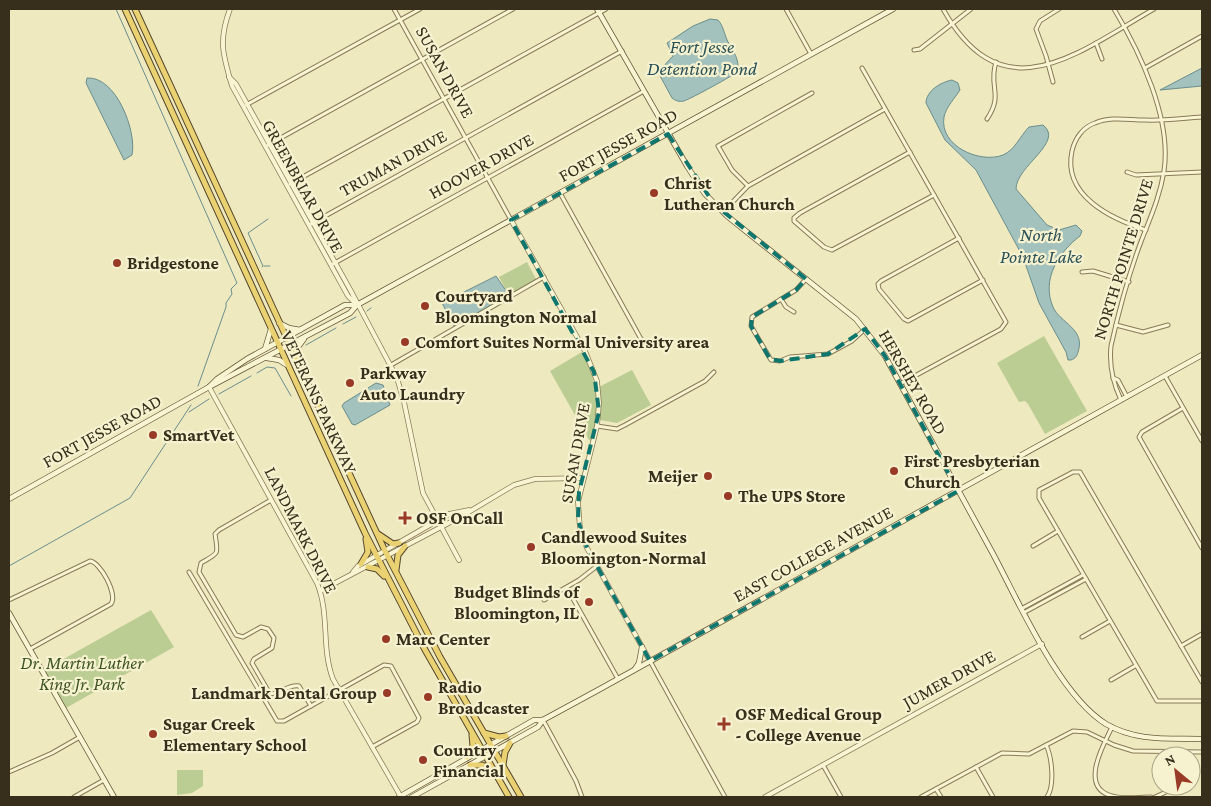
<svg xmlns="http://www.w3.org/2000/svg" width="1211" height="806" viewBox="0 0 1211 806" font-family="'Crimson Pro',serif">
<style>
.green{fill:#bccd93}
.water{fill:#a3c1bd;stroke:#6a8e8c}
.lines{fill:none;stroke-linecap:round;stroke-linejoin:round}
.stream{stroke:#6a8e8c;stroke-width:1}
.minor-casing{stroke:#887a57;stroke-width:5}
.tertiary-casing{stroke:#887a57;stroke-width:5.5}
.secondary-casing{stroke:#6a5b3b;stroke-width:6}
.trunk-casing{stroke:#55472c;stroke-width:7}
.minor{stroke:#f9f5d3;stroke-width:3}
.tertiary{stroke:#f9f5d3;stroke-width:4}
.secondary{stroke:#f9f5d3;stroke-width:4.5}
.trunk{stroke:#ead172;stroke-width:5}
.marked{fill:none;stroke:#0f766e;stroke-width:4;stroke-dasharray:10 6;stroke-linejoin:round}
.poi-dot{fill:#983a26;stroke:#f6f2cf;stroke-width:2}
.labels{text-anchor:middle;stroke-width:4.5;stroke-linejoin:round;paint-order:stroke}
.street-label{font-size:18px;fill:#372e1c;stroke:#f6f2cf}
.poi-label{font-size:18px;font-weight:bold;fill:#372e1c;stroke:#f6f2cf;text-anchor:start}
.park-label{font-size:18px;font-style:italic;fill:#3e5422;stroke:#f6f2cf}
.water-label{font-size:19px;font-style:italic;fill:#2b5257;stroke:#f6f2cf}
</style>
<rect width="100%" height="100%" fill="#efe9c0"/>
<g class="green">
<path d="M527,262L536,279L509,295L499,277Z"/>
<path d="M1044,336L1087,411L1045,434L1028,404L1025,401L1019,402L997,363Z"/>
<path d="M582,352L591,370L595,389L632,370L651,405L617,423L600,420L595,443L589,440L550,371Z"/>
<path d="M151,610L174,647L66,708L44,670Z"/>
<path d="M177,770H203V786L192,793L177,795Z"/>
</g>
<g class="water">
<path d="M710,19L718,20C724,27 724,34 728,42C734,53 739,58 738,71C735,75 690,99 684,101C679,102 676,101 672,98L659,74L660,70L673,56L667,43L693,26Z"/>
<path d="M1202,68V86L1160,90Z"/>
<path d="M87,78C116,76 137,131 132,155L124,160L86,83Z"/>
<path d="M952,80L958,83L960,90C955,98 946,107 944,117C939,146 980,164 1003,155C1015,150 1020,136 1029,127L1043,125C1065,142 1016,166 1016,189L1047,225L1059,230L1076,225L1082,231L1080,236C1059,252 1041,279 1053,307C1060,323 1086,329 1078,352C1077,356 1076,358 1071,360H1068L1066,352L1039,303L1023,257L976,170L945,140L926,103C926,91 941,82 952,80Z"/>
<path d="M496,276L509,295L454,326L442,303Z"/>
<path d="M376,383L383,385L390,405L355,425L352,424L342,406L344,403Z"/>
</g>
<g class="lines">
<g class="stream">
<path d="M116,9L237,283L231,289L232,294L226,303V307L198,386"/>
<path d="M264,266H270"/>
<path d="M262,267L263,266L248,233L268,219"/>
<path d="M367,311L371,308"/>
<path d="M343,324L356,317"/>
<path d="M306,345L336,328"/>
<path d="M257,373L267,367L275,368L291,396"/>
<path d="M219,394L251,376"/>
<path d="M189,412L209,399"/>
<path d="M9,566L130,498L191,405"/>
</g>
<g class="minor-casing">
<g id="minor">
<path d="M394,9L511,220"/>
<path d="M786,9L811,54"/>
<path d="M943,9C1003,116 1077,53 1154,9"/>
<path d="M1114,9C1140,52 1172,119 1164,171C1160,196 1151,216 1142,239C1129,273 1119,310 1111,346C1109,365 1113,383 1121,400"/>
<path d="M1096,43L1102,59"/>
<path d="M914,50L920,49L971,9"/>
<path d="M862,68L1006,322L1001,329L900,384"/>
<path d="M1145,68L1202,36"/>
<path d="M1053,82L1046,56L1036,29L1040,21L1059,9"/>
<path d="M246,105L420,9"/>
<path d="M987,119C1004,94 988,87 996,62"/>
<path d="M268,145L513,9"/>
<path d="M910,152L800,213L794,218V221L824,247L832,250L934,195"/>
<path d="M1127,172L1136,175L1202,172"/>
<path d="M290,184L606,9"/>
<path d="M748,186L732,170L718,146L812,93"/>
<path d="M560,193L641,339L649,345"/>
<path d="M723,212L748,186L885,109"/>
<path d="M309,225L622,51"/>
<path d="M1146,230C1112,219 1062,196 1072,151C1075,138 1083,127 1095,123C1111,116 1128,120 1145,120C1164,121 1183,118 1202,117"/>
<path d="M959,238L881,281L878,284L879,289L904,319L908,321L983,280"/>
<path d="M331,265L644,91"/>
<path d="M1082,272L1093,271L1129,282"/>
<path d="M806,279L796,290L752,317L751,326L771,360L780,361L790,357L828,354L852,341L865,329"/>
<path d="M781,299L786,307L794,312"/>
<path d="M1116,325L1143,332L1168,325"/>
<path d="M391,365L544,277"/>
<path d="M1165,376L1202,441"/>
<path d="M1113,378L1118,380L1127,397"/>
<path d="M1183,408L1142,432L1139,437L1202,548"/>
<path d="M597,426L617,429L625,425L705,381L714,372"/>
<path d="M271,500L219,530L215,534C218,555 220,552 201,563L199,572L236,635L243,637L261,627L268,629L274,638L272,648L254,659L252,663L270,694C281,694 288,684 299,686L311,706"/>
<path d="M1033,546L1058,531"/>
<path d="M189,572L277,721H284L384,665L391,666L419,718L417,722L372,747"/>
<path d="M567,588L618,679"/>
<path d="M9,600L90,561C100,562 118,594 111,604L30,649"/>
<path d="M544,600L579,580L597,566"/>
<path d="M1023,608L1083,575"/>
<path d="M1025,612L1086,579"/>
<path d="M1082,637L1110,621"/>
<path d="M1181,646L1202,634"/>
<path d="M650,661L725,797"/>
<path d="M1111,680L1135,666"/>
<path d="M1202,682L1080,472H1073L1039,490V498L1157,701H1202"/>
<path d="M543,720L576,781L582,797"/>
<path d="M1112,727C1104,744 1080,785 1109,795C1121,800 1138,797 1151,797"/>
<path d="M1046,745C1052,757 1055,786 1047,797"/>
<path d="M823,765L841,797"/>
<path d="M976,767L993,797"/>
<path d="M9,772L52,753L80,737"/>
<path d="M936,789L941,797"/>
<path d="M74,797L104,780"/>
<path d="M921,797L1002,753L1029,754L1073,731L1087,732L1114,745L1133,751L1202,752"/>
<path d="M1155,797L1166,792L1171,786"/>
</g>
</g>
<g class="tertiary-casing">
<g id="tertiary">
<path d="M230,9C218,41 223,55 232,86L348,296L355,303"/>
<path d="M229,77L236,84L352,293L397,378L404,402L423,493L459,560"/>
<path d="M511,220L585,351L597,381L599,403L597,426L578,502L580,529L587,548L650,661"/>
<path d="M209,387L317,583C330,614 321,648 333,679L401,797"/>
<path d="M353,572L358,566L449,514L469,510"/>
<path d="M320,591L462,516L514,485L535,479L583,478"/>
<path d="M765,797L1042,644"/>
</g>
</g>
<g class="secondary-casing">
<g id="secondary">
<path d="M597,9L687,166L705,194L727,216L856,319L885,356C920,421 956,486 992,552C1019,602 1059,695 1106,724C1137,742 1169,738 1202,739"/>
<path d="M279,323L289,328L300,330"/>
<path d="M265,349L271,329"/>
<path d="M267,358L279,360L287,365"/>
<path d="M297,359L298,347L304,339"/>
<path d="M210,386L217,379L247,359L345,305H357"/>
<path d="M9,499L209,387L350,313L357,305L893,9"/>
<path d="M9,613L114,797"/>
<path d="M635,669L639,663L642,647"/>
<path d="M399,797L534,720H543L600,689L1202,355"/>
<path d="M412,797L538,727L543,720"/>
</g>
</g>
<g class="trunk-casing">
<g id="trunk">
<path d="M125,9L365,533L424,648L509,797"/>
<path d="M135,9L385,551L440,657L521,797"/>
<path d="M378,534L393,544L399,543"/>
<path d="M361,564L368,552L366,539"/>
<path d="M368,567L377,569L384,576"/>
<path d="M396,570L398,555L405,546"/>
<path d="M484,733L499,737L506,736"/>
<path d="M467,757L473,746L472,735"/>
<path d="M470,765H482L493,770"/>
<path d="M503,765L505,752L510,743"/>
</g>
</g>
<use href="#minor" class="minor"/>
<use href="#tertiary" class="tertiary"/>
<use href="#secondary" class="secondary"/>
<use href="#trunk" class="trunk"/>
</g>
<path class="marked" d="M668,134L714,204L806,279L796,290L752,317L751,326L770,359L780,361L828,354L865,329L885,356L958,491L650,661L587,548L578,520L579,492L599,412L594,372L511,220Z"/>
<g class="poi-dot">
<circle cx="654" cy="193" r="5"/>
<circle cx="117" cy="263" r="5"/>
<circle cx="425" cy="306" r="5"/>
<circle cx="405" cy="342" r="5"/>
<circle cx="350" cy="383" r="5"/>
<circle cx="153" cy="435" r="5"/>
<circle cx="894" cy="471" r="5"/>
<circle cx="708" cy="476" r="5"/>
<circle cx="728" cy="496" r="5"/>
<path d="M402.5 510.5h5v5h5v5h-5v5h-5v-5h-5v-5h5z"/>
<circle cx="531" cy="547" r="5"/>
<circle cx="589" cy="602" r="5"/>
<circle cx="386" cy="639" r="5"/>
<circle cx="387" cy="693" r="5"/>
<circle cx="428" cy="697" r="5"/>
<path d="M721.5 716.5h5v5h5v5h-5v5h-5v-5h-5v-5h5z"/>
<circle cx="153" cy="734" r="5"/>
<circle cx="423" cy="760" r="5"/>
</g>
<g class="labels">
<g class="street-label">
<text transform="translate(445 72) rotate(61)" y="6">SUSAN DRIVE</text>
<text transform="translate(618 145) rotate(-29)" y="6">FORT JESSE ROAD</text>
<text transform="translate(393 163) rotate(-29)" y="6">TRUMAN DRIVE</text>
<text transform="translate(481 166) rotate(-29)" y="6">HOOVER DRIVE</text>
<text transform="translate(303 186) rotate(61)" y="6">GREENBRIAR DRIVE</text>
<text transform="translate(1123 259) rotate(-73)" y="6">NORTH POINTE DRIVE</text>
<text transform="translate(913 382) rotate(60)" y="6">HERSHEY ROAD</text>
<text transform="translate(319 402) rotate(65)" y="6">VETERANS PARKWAY</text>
<text transform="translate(102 431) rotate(-29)" y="6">FORT JESSE ROAD</text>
<text transform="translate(575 453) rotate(-80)" y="6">SUSAN DRIVE</text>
<text transform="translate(301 530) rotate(63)" y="6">LANDMARK DRIVE</text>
<text transform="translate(813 554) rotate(-29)" y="6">EAST COLLEGE AVENUE</text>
<text transform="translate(949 679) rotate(-29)" y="6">JUMER DRIVE</text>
</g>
<g class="poi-label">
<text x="664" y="189">Christ<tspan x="664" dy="21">Lutheran Church</tspan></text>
<text x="127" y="269">Bridgestone</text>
<text x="435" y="302">Courtyard<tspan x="435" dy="21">Bloomington Normal</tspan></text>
<text x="415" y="348">Comfort Suites Normal University area</text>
<text x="360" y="379">Parkway<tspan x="360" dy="21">Auto Laundry</tspan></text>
<text x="163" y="441">SmartVet</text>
<text x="904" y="467">First Presbyterian<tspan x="904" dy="21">Church</tspan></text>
<text x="698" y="482" text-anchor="end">Meijer</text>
<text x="738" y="502">The UPS Store</text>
<text x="416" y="524">OSF OnCall</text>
<text x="541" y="543">Candlewood Suites<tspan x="541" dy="21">Bloomington-Normal</tspan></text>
<text x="579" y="598" text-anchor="end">Budget Blinds of<tspan x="579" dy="21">Bloomington, IL</tspan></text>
<text x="396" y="645">Marc Center</text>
<text x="438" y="693">Radio<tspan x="438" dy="21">Broadcaster</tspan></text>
<text x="377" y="699" text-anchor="end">Landmark Dental Group</text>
<text x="735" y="720">OSF Medical Group<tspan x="735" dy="21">- College Avenue</tspan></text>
<text x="163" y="730">Sugar Creek<tspan x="163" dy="21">Elementary School</tspan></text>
<text x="433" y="756">Country<tspan x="433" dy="21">Financial</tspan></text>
</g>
<g class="park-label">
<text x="82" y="669">Dr. Martin Luther<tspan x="82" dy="21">King Jr. Park</tspan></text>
</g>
<g class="water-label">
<text x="702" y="53">Fort Jesse<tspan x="702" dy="22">Detention Pond</tspan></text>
<text x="1041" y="241">North<tspan x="1041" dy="22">Pointe Lake</tspan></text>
</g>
</g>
<rect width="1211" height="806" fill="none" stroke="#372e1c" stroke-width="20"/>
<g transform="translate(1176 771) rotate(331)"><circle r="24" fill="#f6f2cf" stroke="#aaa487"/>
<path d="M0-4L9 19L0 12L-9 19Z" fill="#983a26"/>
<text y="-8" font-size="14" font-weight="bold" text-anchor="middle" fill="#372e1c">N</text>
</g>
</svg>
